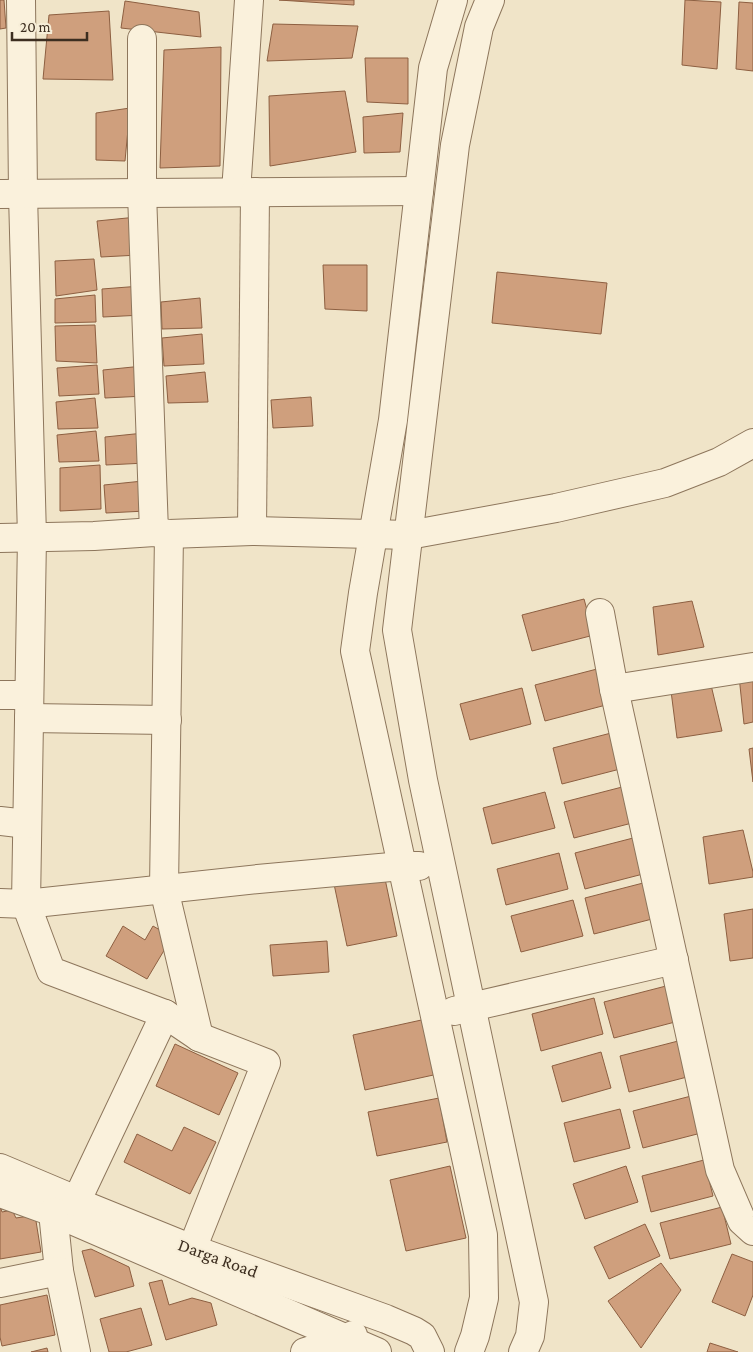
<svg xmlns="http://www.w3.org/2000/svg" width="753" height="1352" viewBox="0 0 753 1352" font-family="'Crimson Pro',serif">
<style>
.building{fill:#cf9f7d;stroke:#8d5f41}
.lines{fill:none;stroke-linecap:round;stroke-linejoin:round}
.minor-casing{stroke:#8d765c;stroke-width:30}
.minor{stroke:#faf1dc;stroke-width:28}
.labels{text-anchor:middle;stroke-width:4;stroke-linejoin:round;paint-order:stroke}
.street-label{font-size:18px;fill:#3d2e20;stroke:#f7eed8}
</style>
<rect width="100%" height="100%" fill="#f0e4c8"/>
<g class="building">
<path d="M0,0H4L6,28L0,29Z"/>
<path d="M279,0H354V5Z"/>
<path d="M685,0L721,2L717,69L682,65Z"/>
<path d="M125,1L199,12L201,37L121,28Z"/>
<path d="M739,2L753,3V71L736,69Z"/>
<path d="M109,11L113,80L43,79L49,15Z"/>
<path d="M273,24L358,26L352,58L267,61Z"/>
<path d="M221,47L220,166L160,168L164,50Z"/>
<path d="M365,58H408V104L367,102Z"/>
<path d="M345,91L356,152L270,166L269,96Z"/>
<path d="M130,108L125,161L96,160V113Z"/>
<path d="M403,113L400,152L364,153L363,117Z"/>
<path d="M137,217L139,255L101,257L97,221Z"/>
<path d="M94,259L97,290L56,296L55,261Z"/>
<path d="M323,265H367V311L325,309Z"/>
<path d="M497,272L607,283L601,334L492,323Z"/>
<path d="M141,286L143,315L103,317L102,289Z"/>
<path d="M95,295L96,322L55,323V299Z"/>
<path d="M200,298L202,328L162,329L161,302Z"/>
<path d="M95,325L97,363L56,361L55,326Z"/>
<path d="M202,334L204,364L164,366L162,338Z"/>
<path d="M97,365L99,394L59,396L57,368Z"/>
<path d="M143,366L145,396L105,398L103,370Z"/>
<path d="M205,372L208,402L168,403L166,376Z"/>
<path d="M311,397L313,426L273,428L271,400Z"/>
<path d="M95,398L98,428L58,429L56,402Z"/>
<path d="M96,431L99,461L59,462L57,435Z"/>
<path d="M144,433L146,463L106,465L105,437Z"/>
<path d="M100,465L101,509L60,511V468Z"/>
<path d="M143,481L146,511L106,513L104,485Z"/>
<path d="M584,599L594,635L532,651L522,615Z"/>
<path d="M692,601L704,647L658,655L653,607Z"/>
<path d="M597,669L606,705L545,721L535,685Z"/>
<path d="M753,673V722L744,724L739,676Z"/>
<path d="M711,685L722,731L677,738L671,691Z"/>
<path d="M522,688L531,724L470,740L460,704Z"/>
<path d="M615,732L624,768L562,784L553,748Z"/>
<path d="M753,748V782L749,749Z"/>
<path d="M626,786L636,822L574,838L564,802Z"/>
<path d="M545,792L555,828L492,844L483,808Z"/>
<path d="M743,830L753,872V877L709,884L703,837Z"/>
<path d="M637,837L647,873L585,889L575,853Z"/>
<path d="M559,853L568,889L506,905L497,869Z"/>
<path d="M384,874L397,936L347,946L334,884Z"/>
<path d="M647,882L656,918L594,934L585,898Z"/>
<path d="M573,900L583,936L521,952L511,916Z"/>
<path d="M753,909V958L730,961L724,914Z"/>
<path d="M123,926L145,940L153,926L172,937L147,979L106,956Z"/>
<path d="M327,941L329,972L273,976L270,945Z"/>
<path d="M666,986L675,1022L614,1038L604,1002Z"/>
<path d="M594,998L603,1034L541,1051L532,1014Z"/>
<path d="M426,1019L438,1074L365,1090L353,1035Z"/>
<path d="M682,1040L691,1076L629,1092L620,1056Z"/>
<path d="M175,1044L238,1073L219,1115L156,1086Z"/>
<path d="M601,1052L611,1088L562,1102L552,1066Z"/>
<path d="M695,1095L705,1132L643,1148L633,1111Z"/>
<path d="M439,1098L447,1142L377,1156L368,1112Z"/>
<path d="M620,1109L630,1148L574,1162L564,1123Z"/>
<path d="M184,1127L216,1142L190,1194L124,1162L137,1134L172,1151Z"/>
<path d="M704,1160L713,1196L651,1212L642,1176Z"/>
<path d="M450,1166L466,1238L406,1251L390,1180Z"/>
<path d="M626,1166L638,1202L585,1219L573,1184Z"/>
<path d="M0,1205L2,1212L12,1210L16,1218L35,1215L41,1252L0,1259Z"/>
<path d="M722,1207L731,1244L670,1259L660,1223Z"/>
<path d="M645,1224L660,1256L609,1279L594,1247Z"/>
<path d="M91,1249L129,1267L134,1286L95,1297L82,1251Z"/>
<path d="M732,1254L753,1262V1295L745,1316L712,1302Z"/>
<path d="M661,1263L681,1290L641,1348L608,1301Z"/>
<path d="M162,1280L169,1305L192,1298L211,1303L217,1325L166,1340L149,1283Z"/>
<path d="M47,1295L55,1335L2,1346L0,1337V1305Z"/>
<path d="M141,1308L152,1345L126,1352H109L100,1319Z"/>
<path d="M710,1343L738,1352H707Z"/>
<path d="M47,1348L48,1352H31Z"/>
</g>
<g class="lines">
<g class="minor-casing">
<g id="minor">
<path d="M21,0L23,194L32,537L26,904L51,971L165,1014L199,1037L266,1063L192,1249"/>
<path d="M453,0L433,68L393,420L363,593L355,651L483,1235L484,1298L475,1336L469,1352"/>
<path d="M490,0L479,27L455,145L397,630L423,780L534,1302L530,1336L523,1352"/>
<path d="M142,39V193L154,532"/>
<path d="M236,192L249,0"/>
<path d="M0,194L419,191"/>
<path d="M252,531L255,192"/>
<path d="M169,534L164,889L199,1037"/>
<path d="M0,538L94,536L154,532L169,534L252,531L409,535L556,508L665,483L719,462L753,443"/>
<path d="M600,613L614,689L720,1170L742,1221L753,1231"/>
<path d="M614,689L753,667"/>
<path d="M0,695H29"/>
<path d="M29,718L167,720"/>
<path d="M0,821L27,824"/>
<path d="M0,903L26,904L258,879L402,866H419"/>
<path d="M454,1011L674,960"/>
<path d="M0,1168L64,1195L76,1202L192,1249L386,1319L414,1331L422,1336L430,1352"/>
<path d="M0,1193L53,1212L377,1352"/>
<path d="M76,1202L165,1014"/>
<path d="M53,1212L59,1271L76,1352"/>
<path d="M0,1283L59,1271"/>
<path d="M305,1352L346,1339L353,1335"/>
</g>
</g>
<use href="#minor" class="minor"/>
</g>
<g class="labels">
<g class="street-label">
<text transform="translate(218 1258) rotate(20)" y="6">Darga Road</text>
</g>
</g>
<path d="M12 32v8h75v-8" fill="none" stroke="#3d2e20" stroke-width="2.5"/>
<text x="20" y="32" font-size="15" fill="#3d2e20" stroke="#f7eed8" stroke-width="4" paint-order="stroke">20 m</text>
</svg>
